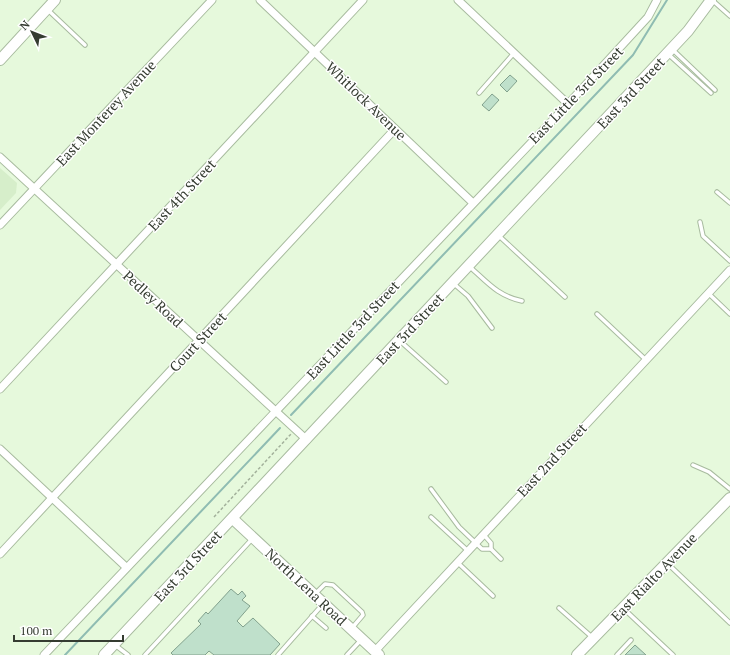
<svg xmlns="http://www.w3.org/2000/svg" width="730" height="655" viewBox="0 0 730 655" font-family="'PT Serif',serif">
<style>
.built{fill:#d6eeca}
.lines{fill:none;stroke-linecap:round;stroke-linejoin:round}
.stream{stroke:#8fbcb2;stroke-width:2}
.building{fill:#bfe0cb;stroke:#82a18d}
.lane-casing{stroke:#a8bb9f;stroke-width:5.5}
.street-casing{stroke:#a8bb9f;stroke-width:9}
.secondary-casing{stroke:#a8bb9f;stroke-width:12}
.path{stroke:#a3b19b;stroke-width:1.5;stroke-dasharray:3 2;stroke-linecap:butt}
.lane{stroke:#fff;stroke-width:3.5}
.street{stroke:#fff;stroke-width:7}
.secondary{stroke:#fff;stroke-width:10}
.labels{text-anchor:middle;stroke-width:3;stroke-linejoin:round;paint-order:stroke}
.street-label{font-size:14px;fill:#353c31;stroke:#fff}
</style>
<rect width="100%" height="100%" fill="#e6f9dc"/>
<path class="built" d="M0,168L17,183L16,193L0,210Z"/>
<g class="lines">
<g class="stream">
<path d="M291,415L633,55L667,0"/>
<path d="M65,655L280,428"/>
</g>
</g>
<g class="building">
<path d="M510,75L517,81L507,92L500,85Z"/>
<path d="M492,94L499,100L489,111L482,105Z"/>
<path d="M231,589L238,595L242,591L246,596L242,600L250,606L237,621L243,627L253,618L280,644L270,655H214L209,651L205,655H173L171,653L201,624L198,621L206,612L208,614Z"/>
<path d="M635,645L646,655H625Z"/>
</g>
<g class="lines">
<g class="lane-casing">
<g id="lane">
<path d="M712,0L730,16"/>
<path d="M48,10L85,45"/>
<path d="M673,50L715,90"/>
<path d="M668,54L711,93"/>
<path d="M479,93L514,53"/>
<path d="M717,192L730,203"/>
<path d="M700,222L703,236L730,261"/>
<path d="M498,235L565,297"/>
<path d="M470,267C488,283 498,296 522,301"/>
<path d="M454,284L468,296L492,328"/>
<path d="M708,293L730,314"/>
<path d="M597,314L646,360"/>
<path d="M400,341L446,382"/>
<path d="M693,465L709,472L730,489"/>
<path d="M431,489L459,527L482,549H491L501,559"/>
<path d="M431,517L468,551"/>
<path d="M483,534L491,543V549"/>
<path d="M457,562L493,596"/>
<path d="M667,563L730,623"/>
<path d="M315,594L325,584L333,585L362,612L363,615L352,628"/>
<path d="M559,608L593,638"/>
<path d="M624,609L673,655"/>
<path d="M312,616L326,628"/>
<path d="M115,645L128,655"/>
<path d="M145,655L253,538"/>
<path d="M278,655L323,604"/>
<path d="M347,655L361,640"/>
<path d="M617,655L631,640"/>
</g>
</g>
<g class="street-casing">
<g id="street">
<path d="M260,0L473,203"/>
<path d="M458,0L568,104"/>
<path d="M0,157L307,440"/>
<path d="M0,225L212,0"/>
<path d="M0,389L363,0"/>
<path d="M0,449L126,567"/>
<path d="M0,554L395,129"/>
<path d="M375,651L730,270"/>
<path d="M44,655L568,104L648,17L657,0"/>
</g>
</g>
<g class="secondary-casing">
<g id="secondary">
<path d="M0,60L55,0"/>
<path d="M233,519L379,655"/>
<path d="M104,655L688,31L711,0"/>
<path d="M577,655L730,498"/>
</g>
</g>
<path class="path" d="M214,517L291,434"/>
<use href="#lane" class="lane"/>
<use href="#street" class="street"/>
<use href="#secondary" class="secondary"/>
</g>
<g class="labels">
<g class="street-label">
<text transform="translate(631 93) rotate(-47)" y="5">East 3rd Street</text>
<text transform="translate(576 95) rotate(-46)" y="5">East Little 3rd Street</text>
<text transform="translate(366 101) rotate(44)" y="5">Whitlock Avenue</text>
<text transform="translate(106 113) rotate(-47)" y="5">East Monterey Avenue</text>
<text transform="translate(182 195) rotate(-47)" y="5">East 4th Street</text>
<text transform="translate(153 299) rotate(43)" y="5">Pedley Road</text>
<text transform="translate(410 329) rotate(-47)" y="5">East 3rd Street</text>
<text transform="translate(353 330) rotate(-47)" y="5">East Little 3rd Street</text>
<text transform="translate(198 342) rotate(-47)" y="5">Court Street</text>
<text transform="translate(552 460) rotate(-47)" y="5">East 2nd Street</text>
<text transform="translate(188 566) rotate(-47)" y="5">East 3rd Street</text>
<text transform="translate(654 577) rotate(-46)" y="5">East Rialto Avenue</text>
<text transform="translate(306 587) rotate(43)" y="5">North Lena Road</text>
</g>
</g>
<g transform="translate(32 32) rotate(313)" stroke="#ffffff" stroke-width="3" paint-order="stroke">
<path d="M0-3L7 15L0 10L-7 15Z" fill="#353c31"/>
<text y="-6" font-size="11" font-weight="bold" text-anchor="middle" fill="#353c31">N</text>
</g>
<path d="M14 635v6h109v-6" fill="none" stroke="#353c31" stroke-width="2"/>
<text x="20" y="635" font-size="12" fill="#353c31" stroke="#ffffff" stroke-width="3" paint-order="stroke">100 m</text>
</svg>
